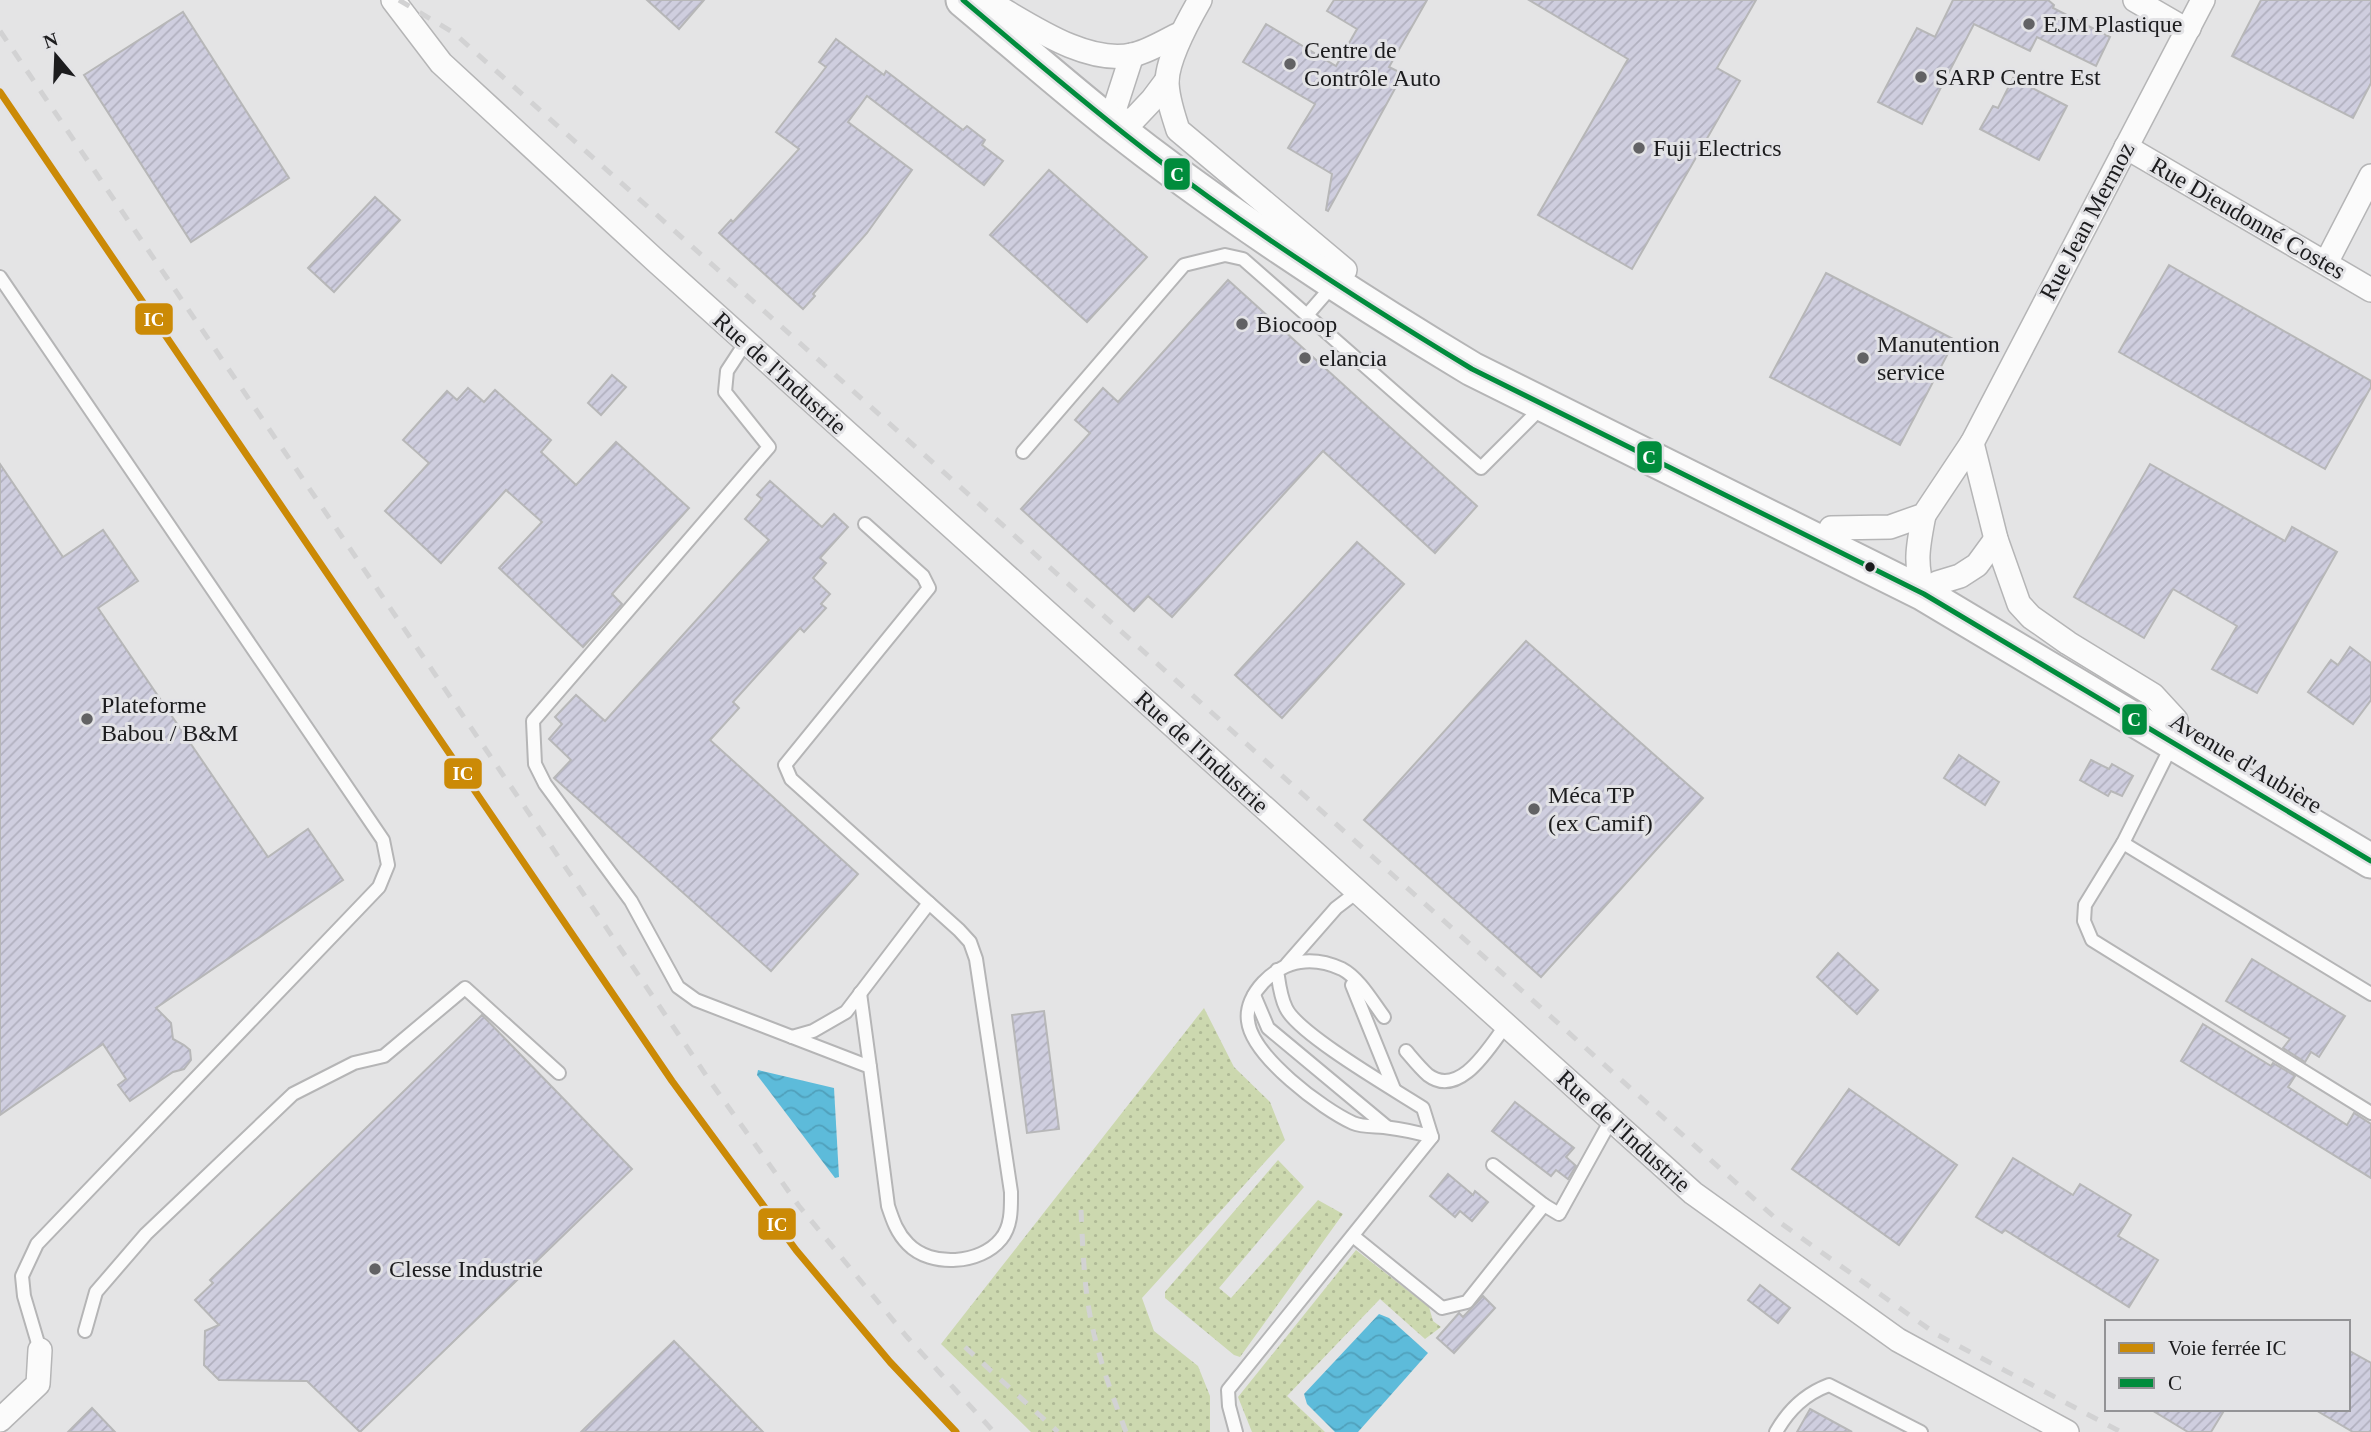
<svg xmlns="http://www.w3.org/2000/svg" width="2371" height="1432" viewBox="0 0 2371 1432" font-family="'Times New Roman',serif">
<style>
.grass{fill:url(#grass-dots)}
.water{fill:url(#water-waves)}
.building{fill:url(#building-hatch);stroke:#b7b7b8;stroke-width:2}
.lines{fill:none;stroke-linecap:round;stroke-linejoin:round}
.service-casing{stroke:#b5b5b6;stroke-width:16}
.minor-casing{stroke:#b5b5b6;stroke-width:26}
.secondary-casing{stroke:#b5b5b6;stroke-width:37}
.service{stroke:#fbfbfb;stroke-width:12}
.minor{stroke:#fbfbfb;stroke-width:23}
.secondary{stroke:#fbfbfb;stroke-width:33}
.rail{stroke:#d2d2d3;stroke-width:5;stroke-dasharray:12 12;stroke-linecap:butt}
.bus-1-casing{stroke:#e3e3e6;stroke-width:10}
.bus-1{stroke:#008c3c;stroke-width:5}
.rail-1-casing{stroke:#e3e3e6;stroke-width:12}
.rail-1{stroke:#cb8a06;stroke-width:7}
.poi-dot{fill:#626264;stroke:#e3e3e6;stroke-width:2.5}
.bus-dot{fill:#1c1c1e;stroke:#e3e3e6;stroke-width:2.5}
.labels{text-anchor:middle;stroke-width:6;stroke-linejoin:round;paint-order:stroke}
.poi-label{font-size:24px;fill:#1c1c1e;stroke:#e3e3e6;text-anchor:start}
.street-label{font-size:24px;fill:#1c1c1e;stroke:#e3e3e6}
.line-badge{stroke:#e3e3e6;stroke-width:2.5}
.badge-label{font-size:19px;text-anchor:middle;font-weight:bold;fill:#fff}
</style>
<defs>
<pattern id="grass-dots" width="8" height="8" patternUnits="userSpaceOnUse" patternTransform="scale(1.75)"><rect width="8" height="8" fill="#ccd8af"/><path d="M2 2h.1M6 6h.1" fill="none" stroke="#afb996" stroke-width="1.8" stroke-linecap="round"/></pattern>
<pattern id="water-waves" width="16" height="10" patternUnits="userSpaceOnUse" patternTransform="scale(1.75)"><rect width="16" height="10" fill="#5dbbda"/><path d="M0 5q4-4 8 0t8 0" fill="none" stroke="#50a0bb"/></pattern>
<pattern id="building-hatch" width="6" height="6" patternUnits="userSpaceOnUse" patternTransform="scale(1.75)"><rect width="6" height="6" fill="#cfcedf"/><path d="M-1 1l2-2M0 6l6-6M5 7l2-2" fill="none" stroke="#b1b0bf"/></pattern>
</defs>
<rect width="100%" height="100%" fill="#e4e4e5"/>
<g class="grass">
<path d="M1204,1008L1234,1067L1270,1102L1285,1140L1142,1298L1154,1331L1198,1366L1210,1396V1432H1031L941,1344Z"/>
<path d="M1278,1160L1304,1187L1219,1288L1231,1298L1318,1200L1343,1214L1240,1357L1234,1355L1165,1298V1292Z"/>
<path d="M1356,1250L1429,1307L1433,1321L1441,1327L1425,1339L1380,1299L1287,1396L1325,1432H1252L1238,1397Z"/>
</g>
<g class="water">
<path d="M758,1070L834,1088L839,1177L835,1178L757,1075Z"/>
<path d="M1379,1314L1389,1318L1428,1353L1358,1432H1335L1307,1404L1304,1394Z"/>
</g>
<g class="building">
<path d="M647,0H704L679,29Z"/>
<path d="M1334,0H1427L1389,67L1403,74L1328,211L1326,210L1332,174L1288,148L1315,104L1243,62L1266,24L1336,66L1357,29L1327,11Z"/>
<path d="M1529,0H1756L1717,68L1740,81L1632,269L1538,215L1628,59Z"/>
<path d="M1953,0H2048L2054,5L2053,8L2110,37L2096,66L2037,37L2030,51L1974,24L1922,124L1878,102L1917,28L1935,37Z"/>
<path d="M2261,0H2371V83L2353,118L2232,56Z"/>
<path d="M183,12L289,178L191,242L84,75Z"/>
<path d="M836,39L884,75L886,71L963,130L967,126L985,140L982,145L1003,161L984,185L867,96L848,122L912,170L867,233L813,294L815,296L803,309L719,233L731,220L733,222L799,149L776,132L826,67L819,62Z"/>
<path d="M2013,78L2067,106L2039,160L1980,129L1993,106L1998,108Z"/>
<path d="M1049,170L1147,257L1087,322L990,235Z"/>
<path d="M375,197L400,220L334,292L308,268Z"/>
<path d="M2169,265L2371,381V387L2325,469L2119,352Z"/>
<path d="M1826,273L1955,340L1900,445L1770,377Z"/>
<path d="M1228,280L1477,506L1435,553L1323,451L1172,617L1148,596L1134,611L1021,509L1090,433L1075,420L1103,388L1118,402Z"/>
<path d="M612,375L626,387L601,415L588,403Z"/>
<path d="M468,388L484,402L495,390L551,440L541,452L576,485L616,442L689,508L612,594L622,604L583,647L499,568L542,522L506,490L441,563L385,511L429,463L403,440L447,391L457,400Z"/>
<path d="M0,464L63,557L103,530L138,581L98,608L268,857L308,829L343,880L156,1008L171,1023L173,1039L184,1045L190,1050L191,1060L184,1069L173,1072L130,1101L118,1085L126,1079L103,1044L0,1115Z"/>
<path d="M2150,464L2285,541L2292,527L2337,552L2257,693L2212,669L2237,626L2173,589L2144,638L2074,597Z"/>
<path d="M770,481L822,527L834,514L848,527L820,558L826,563L813,578L830,594L821,604L826,608L804,632L800,628L733,702L739,708L710,740L858,874L771,971L554,778L571,760L549,739L562,724L555,717L576,695L605,721L769,540L745,519L762,499L757,495Z"/>
<path d="M1357,542L1404,584L1282,718L1235,675Z"/>
<path d="M1526,641L1703,798L1541,977L1364,820Z"/>
<path d="M2350,647L2371,663V700L2353,724L2308,692L2331,660L2338,665Z"/>
<path d="M1959,755L1999,782L1985,805L1944,778Z"/>
<path d="M2091,760L2109,769L2112,764L2133,776L2122,796L2111,791L2108,796L2080,780Z"/>
<path d="M1838,953L1878,990L1857,1014L1817,977Z"/>
<path d="M2252,959L2345,1016L2319,1057L2311,1052L2305,1062L2283,1048L2290,1039L2226,1001Z"/>
<path d="M1044,1011L1059,1129L1027,1133L1012,1015Z"/>
<path d="M482,1015L632,1169L360,1432L307,1381L219,1380L204,1365L205,1331L219,1325L195,1300L213,1283L210,1280Z"/>
<path d="M2203,1024L2271,1066L2273,1063L2295,1076L2288,1087L2347,1125L2354,1113L2371,1124V1178L2181,1061Z"/>
<path d="M1849,1089L1957,1165L1899,1245L1792,1169Z"/>
<path d="M1515,1102L1574,1148L1566,1157L1576,1166L1568,1179L1556,1170L1551,1176L1492,1131Z"/>
<path d="M2013,1158L2073,1195L2080,1184L2131,1215L2118,1236L2158,1260L2129,1307L2005,1230L2002,1233L1976,1217Z"/>
<path d="M1448,1174L1473,1195L1475,1191L1488,1202L1472,1221L1460,1211L1455,1217L1430,1196Z"/>
<path d="M1760,1285L1790,1308L1778,1323L1748,1300Z"/>
<path d="M1483,1296L1495,1308L1454,1353L1437,1338L1459,1313L1463,1317Z"/>
<path d="M674,1341L763,1432H581L646,1368Z"/>
<path d="M2348,1350L2371,1363V1432H2353L2314,1409H2348Z"/>
<path d="M92,1408L115,1432H68Z"/>
<path d="M1810,1409L1852,1432H1797Z"/>
<path d="M2150,1409H2225L2211,1432H2188Z"/>
</g>
<g class="lines">
<g class="service-casing">
<g id="service">
<path d="M0,277L383,840L388,865L379,887L37,1244L22,1276L24,1296L40,1350"/>
<path d="M1307,315L1334,284"/>
<path d="M746,342L727,371L725,392L769,447L533,721L535,764L545,784L631,901L678,987L696,1000L870,1067L888,1206C893,1221 897,1233 908,1244C931,1268 981,1264 1001,1239C1012,1226 1011,1207 1011,1192L976,959L970,942L959,930L791,779L785,765L929,588L923,576L865,524"/>
<path d="M1023,452L1184,265L1225,255L1243,259L1481,468L1543,406"/>
<path d="M2173,743L2123,843L2085,905L2084,921L2092,940L2371,1113"/>
<path d="M2123,843L2371,994"/>
<path d="M1287,964L1336,908L1357,892"/>
<path d="M1277,970C1279,983 1280,996 1286,1008C1298,1034 1395,1090 1423,1108L1432,1137C1417,1132 1400,1129 1384,1127C1375,1126 1362,1127 1353,1123C1322,1109 1252,1056 1248,1021C1244,994 1275,965 1300,962C1313,960 1329,963 1342,969C1359,978 1372,1001 1384,1017"/>
<path d="M1352,985L1394,1089"/>
<path d="M860,993L870,1067"/>
<path d="M1254,995L1268,1028L1387,1127"/>
<path d="M792,1037L813,1031L846,1012L929,903"/>
<path d="M1406,1051C1412,1058 1420,1068 1428,1075C1460,1099 1490,1046 1506,1025"/>
<path d="M1493,1165L1544,1205L1559,1214L1611,1120"/>
<path d="M1353,1236L1442,1308L1467,1302L1544,1205"/>
<path d="M85,1331L96,1292L146,1234L293,1094L354,1063L384,1056L465,988L559,1073"/>
<path d="M1236,1432L1229,1406L1228,1390L1432,1137"/>
<path d="M1776,1432C1789,1409 1805,1394 1829,1385L1921,1432"/>
</g>
</g>
<g class="minor-casing">
<g id="minor">
<path d="M393,0L441,63L656,261L1693,1193L1898,1340L2067,1432"/>
<path d="M986,0C1026,22 1084,65 1132,55C1148,52 1166,40 1182,33"/>
<path d="M1200,0C1188,21 1168,57 1167,81C1167,98 1173,114 1178,130L1345,270"/>
<path d="M2135,0L2178,25L2189,28"/>
<path d="M1132,55L1110,123L1134,119L1152,100L1167,80"/>
<path d="M2126,147L2371,290"/>
<path d="M2326,263L2371,176"/>
<path d="M1972,443L1996,539L2019,604L2031,617L2068,643L2153,695L2176,720"/>
<path d="M1924,515C1918,546 1914,563 1924,594L1937,583L1960,576L1977,565L1996,539"/>
<path d="M1831,528L1890,527L1924,515L1972,443L2203,0"/>
<path d="M0,1420L38,1384L40,1350"/>
</g>
</g>
<g class="secondary-casing">
<path id="secondary" d="M963,0C1012,41 1060,83 1110,123C1225,214 1347,294 1472,369L1924,594L2371,861"/>
</g>
<use href="#service" class="service"/>
<use href="#minor" class="minor"/>
<use href="#secondary" class="secondary"/>
<g class="rail">
<path d="M399,0L454,33L1782,1224L1936,1334L2121,1432"/>
<path d="M0,31L712,1084L799,1206L907,1337L994,1432"/>
<path d="M1081,1210C1083,1251 1084,1294 1094,1334C1102,1368 1114,1400 1126,1432"/>
<path d="M965,1347L1058,1432"/>
</g>
<g class="bus-1-casing">
<path id="bus-1" d="M963,0C1026,53 1087,106 1153,156C1255,234 1363,303 1472,369L1924,594L2371,861"/>
</g>
<use href="#bus-1" class="bus-1"/>
<g class="rail-1-casing">
<path id="rail-1" d="M0,92L672,1081L796,1250L890,1362L956,1432"/>
</g>
<use href="#rail-1" class="rail-1"/>
</g>
<g class="poi-dot">
<circle cx="2029" cy="24" r="7"/>
<circle cx="1290" cy="64" r="7"/>
<circle cx="1921" cy="77" r="7"/>
<circle cx="1639" cy="148" r="7"/>
<circle cx="1242" cy="324" r="7"/>
<circle cx="1305" cy="358" r="7"/>
<circle cx="1863" cy="358" r="7"/>
<circle cx="87" cy="719" r="7"/>
<circle cx="1534" cy="809" r="7"/>
<circle cx="375" cy="1269" r="7"/>
</g>
<circle class="bus-dot" cx="1870" cy="567" r="6"/>
<g class="labels">
<g class="poi-label">
<text x="2043" y="32">EJM Plastique</text>
<text x="1304" y="58">Centre de<tspan x="1304" dy="28">Contrôle Auto</tspan></text>
<text x="1935" y="85">SARP Centre Est</text>
<text x="1653" y="156">Fuji Electrics</text>
<text x="1256" y="332">Biocoop</text>
<text x="1877" y="352">Manutention<tspan x="1877" dy="28">service</tspan></text>
<text x="1319" y="366">elancia</text>
<text x="101" y="713">Plateforme<tspan x="101" dy="28">Babou / B&amp;M</tspan></text>
<text x="1548" y="803">Méca TP<tspan x="1548" dy="28">(ex Camif)</tspan></text>
<text x="389" y="1277">Clesse Industrie</text>
</g>
<g class="street-label">
<text transform="translate(2248 218) rotate(30)" y="8">Rue Dieudonné Costes</text>
<text transform="translate(2087 221) rotate(-62)" y="8">Rue Jean Mermoz</text>
<text transform="translate(780 373) rotate(42)" y="8">Rue de l'Industrie</text>
<text transform="translate(1202 752) rotate(42)" y="8">Rue de l'Industrie</text>
<text transform="translate(2246 763) rotate(31)" y="8">Avenue d'Aubière</text>
<text transform="translate(1624 1131) rotate(42)" y="8">Rue de l'Industrie</text>
</g>
</g>
<g class="line-badge">
<rect x="1163" y="157" width="28" height="34" rx="7" fill="#008c3c"/>
<rect x="134" y="302" width="40" height="34" rx="7" fill="#cb8a06"/>
<rect x="1636" y="440" width="27" height="34" rx="7" fill="#008c3c"/>
<rect x="2121" y="703" width="27" height="33" rx="7" fill="#008c3c"/>
<rect x="443" y="757" width="40" height="33" rx="7" fill="#cb8a06"/>
<rect x="757" y="1207" width="40" height="34" rx="7" fill="#cb8a06"/>
</g>
<g class="badge-label">
<text x="1177" y="181">C</text>
<text x="154" y="326">IC</text>
<text x="1649" y="464">C</text>
<text x="2134" y="726">C</text>
<text x="463" y="780">IC</text>
<text x="777" y="1231">IC</text>
</g>
<rect x="2105" y="1320" width="245" height="91" fill="#e3e3e6" stroke="#939396" stroke-width="2"/>
<rect x="2119" y="1343" width="35" height="10" fill="#cb8a06" stroke="#939396" stroke-width="2"/>
<text x="2168" y="1355" font-size="21" fill="#1c1c1e">Voie ferrée IC</text>
<rect x="2119" y="1378" width="35" height="10" fill="#008c3c" stroke="#939396" stroke-width="2"/>
<text x="2168" y="1390" font-size="21" fill="#1c1c1e">C</text>
<g transform="translate(56 56) rotate(341)" stroke="#e3e3e6" stroke-width="5" paint-order="stroke">
<path d="M0-5L12 26L0 18L-12 26Z" fill="#1c1c1e"/>
<text y="-10" font-size="19" font-weight="bold" text-anchor="middle" fill="#1c1c1e">N</text>
</g>
</svg>
